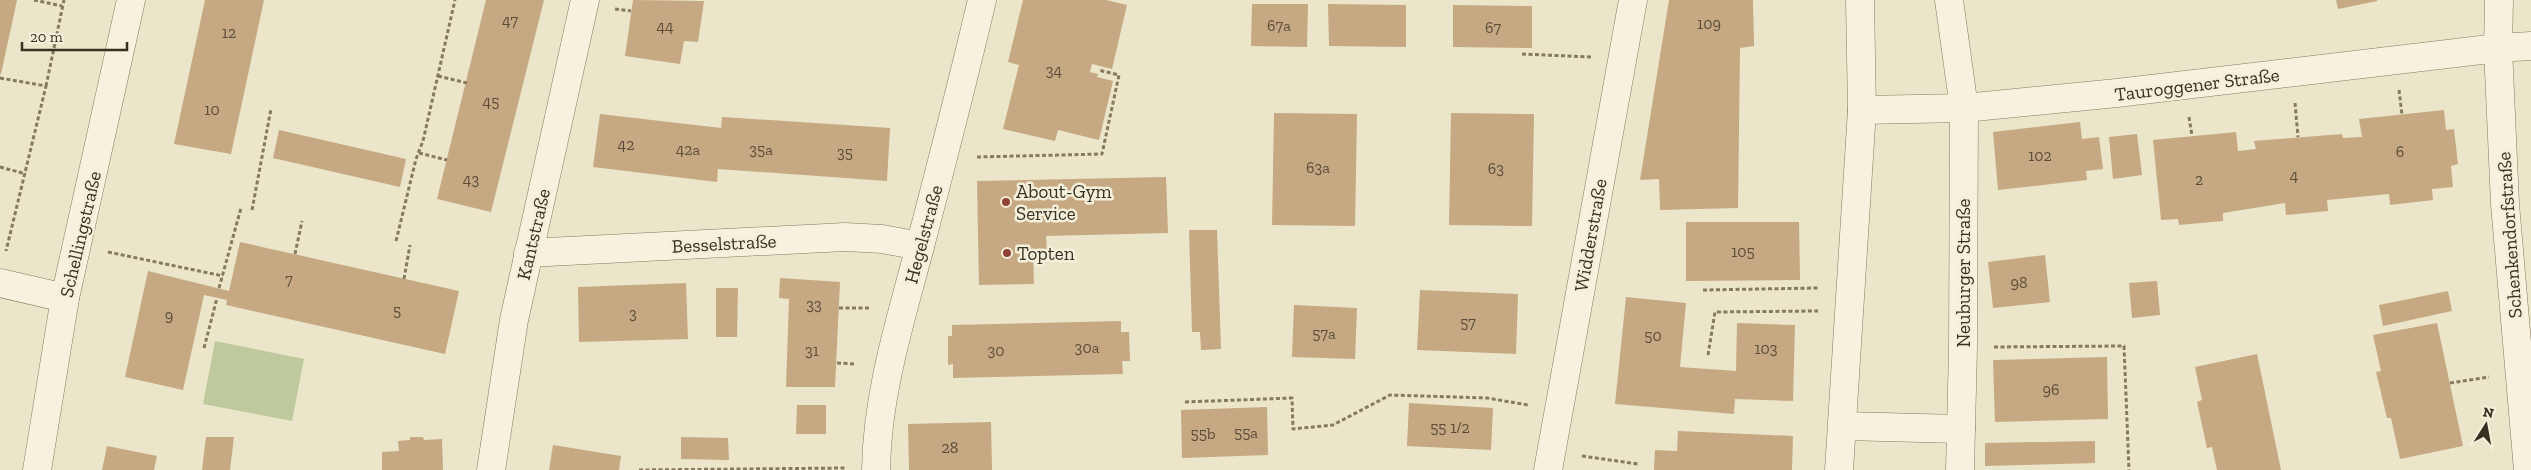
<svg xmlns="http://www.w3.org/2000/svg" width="2531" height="470" viewBox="0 0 2531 470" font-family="'Zilla Slab',serif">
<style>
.green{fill:#bec99e}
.building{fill:#c6a883}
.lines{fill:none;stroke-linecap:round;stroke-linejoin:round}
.minor-casing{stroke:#867960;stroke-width:29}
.path{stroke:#867960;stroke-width:3;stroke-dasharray:4 2.5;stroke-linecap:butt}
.minor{stroke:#f6f2dd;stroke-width:28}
.poi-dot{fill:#904135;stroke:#f3efd9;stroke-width:2}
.labels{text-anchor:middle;stroke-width:5;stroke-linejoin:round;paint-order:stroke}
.number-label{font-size:16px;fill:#5c4e3a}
.street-label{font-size:19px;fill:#383022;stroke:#f3efd9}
.poi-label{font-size:19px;fill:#383022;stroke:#f3efd9;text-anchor:start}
</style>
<rect width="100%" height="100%" fill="#ebe6ca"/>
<path class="green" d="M215,341L304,359L292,421L203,404Z"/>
<g class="building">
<path d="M0,0H17L1,74H0Z"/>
<path d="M205,0H264L231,154L174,144Z"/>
<path d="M486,0H544L491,212L437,199Z"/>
<path d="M633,0L704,1L698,42L684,41L680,64L625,56Z"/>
<path d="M1023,0H1106L1127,5L1112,69L1092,64L1090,72L1098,74L1097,77L1113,81L1099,140L1058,130L1055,141L1003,129L1019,65L1008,62Z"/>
<path d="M1669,0H1753L1754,46L1740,48L1738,208L1660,210L1659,179L1640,180Z"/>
<path d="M2336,0H2377V1L2338,9Z"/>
<path d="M1252,4H1308L1307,47L1251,46Z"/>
<path d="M1328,4L1406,5V47L1329,46Z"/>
<path d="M1453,5L1532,6V48L1453,47Z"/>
<path d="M2444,110L2446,130L2454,129L2458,164L2451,166L2453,187L2432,189L2433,200L2390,205L2389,194L2327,200L2328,211L2286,215L2285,203L2223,213V221L2179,225L2178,219L2161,220L2153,140L2236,132L2238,151L2256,149L2254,141L2342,134L2343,138L2362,137L2359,119Z"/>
<path d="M1274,113L1357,114L1355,226L1272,225Z"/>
<path d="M1451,113L1534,114L1532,226L1449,225Z"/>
<path d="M600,114L721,128L722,117L890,128L887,181L718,169L717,182L593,167Z"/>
<path d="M2080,122L2082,139L2099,137L2103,169L2086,171L2087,180L1998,190L1993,132Z"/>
<path d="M279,130L406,159L400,187L273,158Z"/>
<path d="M2137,134L2142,175L2113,179L2109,137Z"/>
<path d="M1166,177L1168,233L1046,236L1047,253H1033L1034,284L979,285L977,181Z"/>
<path d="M1686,222H1799L1800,280L1686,281Z"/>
<path d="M1189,230H1217L1221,349L1201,350L1200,332H1192Z"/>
<path d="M240,242L459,291L445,354L226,305L227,300L204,295L183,390L125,377L148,271L229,291Z"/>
<path d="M2045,255L2050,302L1993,308L1988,262Z"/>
<path d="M780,278L840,282L835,387H786L789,299L779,298Z"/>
<path d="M2157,281L2160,315L2132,318L2129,283Z"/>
<path d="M686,283L688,339L579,342L578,287Z"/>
<path d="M716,288H738L737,337H716Z"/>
<path d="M1420,290L1518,294L1516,354L1417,350Z"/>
<path d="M2448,291L2452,311L2383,326L2379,305Z"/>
<path d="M1626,297L1686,303L1680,367L1736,371L1737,323L1795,325L1793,401L1735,399L1734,414L1615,404Z"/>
<path d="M1294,305L1357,308L1355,359L1292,357Z"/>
<path d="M1121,321V332H1129L1130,361H1122L1123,374L953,378V364L948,365V336H952V325Z"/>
<path d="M2437,323L2463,446L2400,459L2391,418H2387L2376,372L2381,371L2373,335Z"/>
<path d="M2257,354L2281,470H2217L2212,447L2207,448L2197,402L2202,400L2195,367Z"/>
<path d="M2107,357L2108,419L1995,422L1993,360Z"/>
<path d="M1409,403L1493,408L1491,450L1407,446Z"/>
<path d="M797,405H826V434H796Z"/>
<path d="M1267,407L1268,455L1182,458L1181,410Z"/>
<path d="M991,422L992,470H909L908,424Z"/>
<path d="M1678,431L1793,436L1792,470H1654L1655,450L1677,451Z"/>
<path d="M206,437H234L230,470H202Z"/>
<path d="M410,437H423L424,440L442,439L443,470H382V452L399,451L398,441L410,440Z"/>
<path d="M681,437L728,438L729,460L681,459Z"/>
<path d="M2095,441V463L1985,466V443Z"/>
<path d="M553,445L621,456L619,470H549Z"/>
<path d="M107,446L157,456L154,470H102Z"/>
</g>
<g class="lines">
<g class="minor-casing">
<g id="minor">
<path d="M1949,0L1964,108L1963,347L1960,470"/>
<path d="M2499,0L2498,48L2505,204L2528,470"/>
<path d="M1862,110L1964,108L2117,93L2498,48L2531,46"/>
<path d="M528,253L845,237L882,239L920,246"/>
<path d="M0,283L65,298"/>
<path d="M1843,426L1961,429"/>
<path d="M37,470L65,298L131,0"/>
<path d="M491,470L514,320L585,0"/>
<path d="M876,470C877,396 899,325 918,254C940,170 962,85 982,0"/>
<path d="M1548,470L1633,0"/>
<path d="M1839,470L1862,110L1860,0"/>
</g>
</g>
<g class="path">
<path d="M34,0L62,6"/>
<path d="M615,9L631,11"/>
<path d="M1522,54L1591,57"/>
<path d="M438,76L467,83"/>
<path d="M0,78L46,86L6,251"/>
<path d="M46,86L64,0"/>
<path d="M2399,90L2402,115"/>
<path d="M2295,103L2298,137"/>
<path d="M2189,117L2192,136"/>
<path d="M419,153L447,160"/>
<path d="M977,157L1102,154L1119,75L1098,70"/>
<path d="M0,167L26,174"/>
<path d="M252,210L271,109"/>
<path d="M396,241L416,159L423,141L455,0"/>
<path d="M108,252L223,276"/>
<path d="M295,254L302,221"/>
<path d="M404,279L410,245"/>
<path d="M219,288L241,208"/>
<path d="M1703,290L1818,288"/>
<path d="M839,308H871"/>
<path d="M1994,347L2124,346L2129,470"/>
<path d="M204,348L217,298"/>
<path d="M1708,355L1715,312L1818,311"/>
<path d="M837,363L856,364"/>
<path d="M2450,383L2489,377"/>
<path d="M1185,402L1292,398L1293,429L1333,425L1390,395L1487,398L1528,405"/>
<path d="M1582,456L1638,464"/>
<path d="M639,470L845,468"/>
</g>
<use href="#minor" class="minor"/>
</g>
<g class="poi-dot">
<circle cx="1006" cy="202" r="5"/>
<circle cx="1007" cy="253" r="5"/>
</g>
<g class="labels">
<g class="number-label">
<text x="510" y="26">47</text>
<text x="1709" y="29">109</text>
<text x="1279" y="31">67a</text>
<text x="665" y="32">44</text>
<text x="1493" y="33">67</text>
<text x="229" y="38">12</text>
<text x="1054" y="76">34</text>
<text x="491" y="107">45</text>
<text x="212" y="115">10</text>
<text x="626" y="150">42</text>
<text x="688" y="155">42a</text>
<text x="761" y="155">35a</text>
<text x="2400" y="157">6</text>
<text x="845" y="158">35</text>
<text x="2040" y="161">102</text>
<text x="1318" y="173">63a</text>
<text x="1496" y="174">63</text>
<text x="2294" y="181">4</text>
<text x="471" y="185">43</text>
<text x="2199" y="185">2</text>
<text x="1743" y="257">105</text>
<text x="289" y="285">7</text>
<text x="2019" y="288">98</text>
<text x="814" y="310">33</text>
<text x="397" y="316">5</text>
<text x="633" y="319">3</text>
<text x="169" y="321">9</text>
<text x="1468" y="328">57</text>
<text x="1324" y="339">57a</text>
<text x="1653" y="341">50</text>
<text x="1087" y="353">30a</text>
<text x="1766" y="354">103</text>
<text x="812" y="356">31</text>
<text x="996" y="356">30</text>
<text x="2051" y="395">96</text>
<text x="1450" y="433">55 1/2</text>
<text x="1246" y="438">55a</text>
<text x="1203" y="439">55b</text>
<text x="950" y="453">28</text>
</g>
<g class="street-label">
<text transform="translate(2197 84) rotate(-7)" y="7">Tauroggener Straße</text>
<text transform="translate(80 234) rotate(-77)" y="7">Schellingstraße</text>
<text transform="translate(533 234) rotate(-77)" y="7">Kantstraße</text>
<text transform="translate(923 234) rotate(-75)" y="7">Hegelstraße</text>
<text transform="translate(1590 235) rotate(-80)" y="7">Widderstraße</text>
<text transform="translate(2509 235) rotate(-94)" y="7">Schenkendorfstraße</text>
<text transform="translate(724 243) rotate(-3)" y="7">Besselstraße</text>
<text transform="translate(1963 273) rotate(-90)" y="7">Neuburger Straße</text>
</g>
<g class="poi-label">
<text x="1016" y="198">About-Gym<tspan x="1016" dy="22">Service</tspan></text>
<text x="1017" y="260">Topten</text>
</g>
</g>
<g transform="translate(2486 425) rotate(11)" stroke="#f3efd9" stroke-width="4" paint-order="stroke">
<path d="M0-4L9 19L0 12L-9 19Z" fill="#383022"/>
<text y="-8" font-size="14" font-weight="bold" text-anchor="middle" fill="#383022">N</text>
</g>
<path d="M22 42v8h105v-8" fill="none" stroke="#383022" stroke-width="2.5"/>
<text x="30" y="42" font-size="15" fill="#383022" stroke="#f3efd9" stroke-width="4" paint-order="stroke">20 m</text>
</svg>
